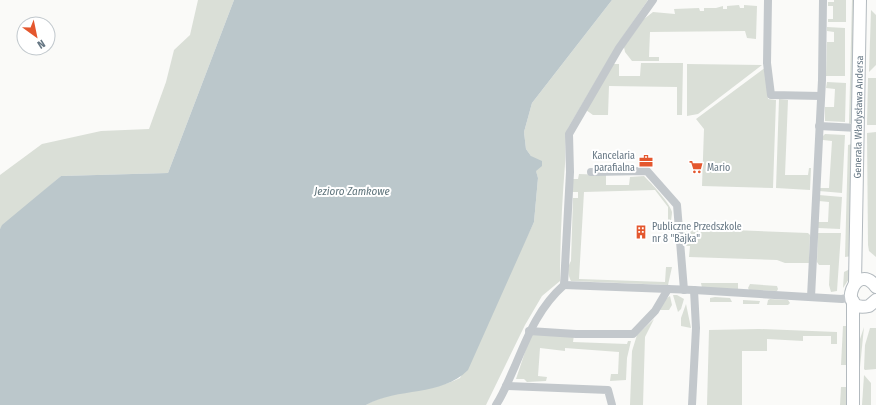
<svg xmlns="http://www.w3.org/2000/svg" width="876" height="405" viewBox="0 0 876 405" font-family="'Fira Sans Condensed',sans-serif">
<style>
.green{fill:#dadfd7}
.water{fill:#bbc7cb}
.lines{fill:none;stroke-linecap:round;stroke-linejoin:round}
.secondary-casing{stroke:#b3babf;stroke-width:14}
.minor{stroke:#c3c8cc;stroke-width:8}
.secondary{stroke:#fff;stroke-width:12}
.labels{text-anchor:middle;stroke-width:4;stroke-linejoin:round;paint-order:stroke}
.street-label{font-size:10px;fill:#657683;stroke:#fff}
.poi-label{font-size:10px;fill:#657683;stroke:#fff;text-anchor:start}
.water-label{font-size:11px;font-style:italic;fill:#60757c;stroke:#fff}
</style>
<rect width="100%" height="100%" fill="#fafaf8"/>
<g class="green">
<path d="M198,0H234L168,173L61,176L0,229V175L42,144L101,131L149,129L166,82L174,50L190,35Z"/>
<path d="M612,0H648L617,45L568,128C564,140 566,152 565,164C562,203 560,242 560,281L542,296L525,325L486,405H366C395,388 431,393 460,378L534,222L538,178L531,156L526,149L524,132L532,103Z"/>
<path d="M834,0H846V22H828V19H833V6H828V2H834Z"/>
<path d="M852,0H856L855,121L849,124Z"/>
<path d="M739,5L740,8H744V5L757,6L756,39L747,38L745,31L650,32L649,57H659V61H632L625,52L624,47L644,19L653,12L675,14L674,9L699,8L700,11H704V8H716L723,6V9H727V6Z"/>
<path d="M871,10L876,15V65L869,72Z"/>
<path d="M827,27L845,28V76H826L827,42H834V32L827,31Z"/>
<path d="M641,63H683L682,115H677V87L609,86L608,115H593L586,110L613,64H619V76H640Z"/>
<path d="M687,64L762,65L698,114L687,116Z"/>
<path d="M766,67L768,99L776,100L773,188L702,186L704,129L696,119Z"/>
<path d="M868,78H876V125H867Z"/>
<path d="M827,82L846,83L845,122L825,121V107H834L835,89L826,88Z"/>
<path d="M779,99L788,100L785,175H808L809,168H811L810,190L776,188Z"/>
<path d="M876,132V257L869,251L868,245L867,133Z"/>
<path d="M825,134L845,135L842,193L819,191V188H829L832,141L823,140V136Z"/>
<path d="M852,144V256L845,257L848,145Z"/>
<path d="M579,174L606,175V185H629L630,177L644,176C651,183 670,203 672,212C672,215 671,219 671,222L668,223V207L655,190L584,192L579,279L665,282L666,267H672L668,285L571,281C568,276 567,266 571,261L573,198H578V192H573V179H578Z"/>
<path d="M819,195L842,197L840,229L818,228V222H828L829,202L819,201Z"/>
<path d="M684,228L808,233L810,235L809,263H785L777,260L689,257L690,246H684Z"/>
<path d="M818,233H841L837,291L831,292L829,285L830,265H819L817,262Z"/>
<path d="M852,268L851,276L843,288L844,272Z"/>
<path d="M701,283H738V289L702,288Z"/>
<path d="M750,284L777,286L778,289L777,291L749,290L748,288Z"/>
<path d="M673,295H677L684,299L681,309L678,312Z"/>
<path d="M670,296L672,305L669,310H660L664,300Z"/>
<path d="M715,297L730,298L732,302H710V298Z"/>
<path d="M770,299L788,300L790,303L788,305H767L768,300Z"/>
<path d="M743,300L760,301L759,304H743Z"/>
<path d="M686,304L691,328L681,326V318Z"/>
<path d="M654,319L645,337L643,405H630L632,351L637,335Z"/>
<path d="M843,326H849L848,360L846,365H841Z"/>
<path d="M864,327L860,367H856L859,342Z"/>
<path d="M870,328H876V369L865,370L864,369L865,345Z"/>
<path d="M759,329L837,332V344H831V336H803V341L767,339V351H742V405H707L709,330Z"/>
<path d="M531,334L574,335L573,342L627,344L628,341H631L627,358L626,380L610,381L611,374H618L619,352L565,348V351L540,348L538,376L547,377L546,381L527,382L524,379H516Z"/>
<path d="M864,375L871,383V405H862Z"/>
<path d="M841,387H846L849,405H840Z"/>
</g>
<path class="water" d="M234,0H612L532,103L524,132L526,149L531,156L542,161V166L536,171L538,178L534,222L468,370C441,397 398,387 366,405H0V229L2,225L61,176L168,173Z"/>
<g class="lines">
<g class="secondary-casing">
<g id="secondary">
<path id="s1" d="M855,283L860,0"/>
<path d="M876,287C856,259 835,314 869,306L876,300"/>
<path d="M853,405V301"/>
</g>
</g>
<g class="minor">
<path d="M768,0L767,63L771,95L821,96"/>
<path d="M819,126L858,128"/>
<path d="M591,172L647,171L677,205L684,290"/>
<path d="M564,285L694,290L842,299L851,297"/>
<path d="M811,297L822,80L823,0"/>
<path d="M529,331L576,334H633L655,311L668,289"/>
<path d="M506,386L608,390L612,405"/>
<path d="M496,405C504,393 509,379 515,366C528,335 539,307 564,285L570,172L569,134L619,48L653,0"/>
<path d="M692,405L696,328L694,290"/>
</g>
<use href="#secondary" class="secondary"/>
</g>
<defs>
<g id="office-bare" transform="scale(1.08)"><path d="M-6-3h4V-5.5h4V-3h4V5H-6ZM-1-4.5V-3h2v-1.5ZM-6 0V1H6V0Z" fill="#e4572e" stroke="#fff" stroke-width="2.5" paint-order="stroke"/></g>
<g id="supermarket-bare" transform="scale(1.08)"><path d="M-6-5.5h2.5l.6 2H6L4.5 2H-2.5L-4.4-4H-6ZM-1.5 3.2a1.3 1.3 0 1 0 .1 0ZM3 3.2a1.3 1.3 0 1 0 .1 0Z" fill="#e4572e" stroke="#fff" stroke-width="2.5" paint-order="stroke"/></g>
<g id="building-bare" transform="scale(1.08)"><path d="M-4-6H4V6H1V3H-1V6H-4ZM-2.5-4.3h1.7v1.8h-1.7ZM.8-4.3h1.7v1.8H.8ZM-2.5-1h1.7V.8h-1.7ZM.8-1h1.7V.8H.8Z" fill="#e4572e" stroke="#fff" stroke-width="2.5" paint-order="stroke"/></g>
</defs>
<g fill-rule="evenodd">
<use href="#office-bare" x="646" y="161"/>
<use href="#supermarket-bare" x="696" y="167"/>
<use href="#building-bare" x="641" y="232"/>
</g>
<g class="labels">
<g class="street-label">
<text dy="4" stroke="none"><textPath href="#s1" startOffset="166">Generała Władysława Andersa</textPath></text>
</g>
<g class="poi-label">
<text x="635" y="159" text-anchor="end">Kancelaria<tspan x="635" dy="12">parafialna</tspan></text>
<text x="707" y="171">Mario</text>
<text x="652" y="230">Publiczne Przedszkole<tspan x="652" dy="12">nr 8 "Bajka"</tspan></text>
</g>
<g class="water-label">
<text x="352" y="195">Jezioro Zamkowe</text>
</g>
</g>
<g transform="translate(36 36) rotate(147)"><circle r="19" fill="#ffffff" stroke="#c1c8cd"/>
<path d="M0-3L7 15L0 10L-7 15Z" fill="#e4572e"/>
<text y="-6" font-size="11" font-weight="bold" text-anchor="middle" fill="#657683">N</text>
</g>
</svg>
